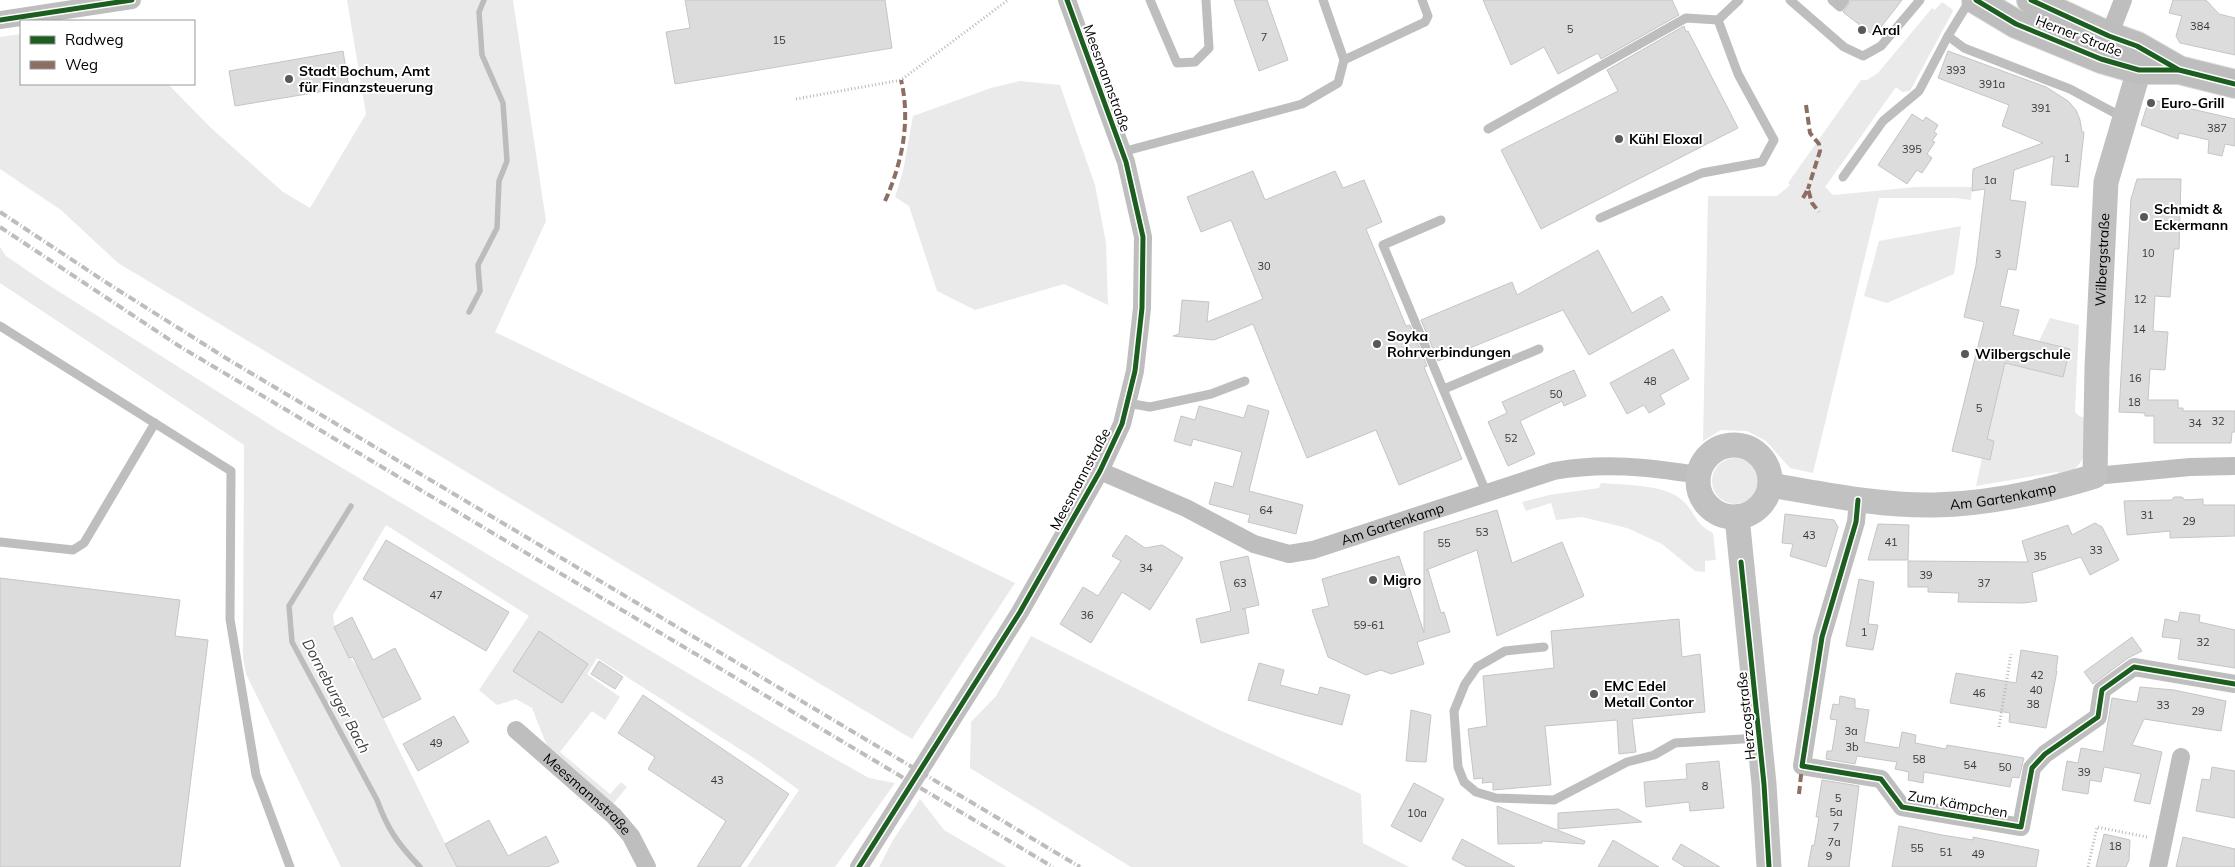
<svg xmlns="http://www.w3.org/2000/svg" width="2235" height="867" viewBox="0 0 2235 867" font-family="Mulish,sans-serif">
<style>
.green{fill:#eaeaea}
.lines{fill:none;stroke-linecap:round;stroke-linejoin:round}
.stream{stroke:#bcbcbc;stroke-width:5.5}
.building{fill:#dcdcdc;stroke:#c5c5c5}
.primary-casing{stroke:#dbdbdb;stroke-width:30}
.path{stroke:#b8b8b8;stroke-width:3;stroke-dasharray:1 2.5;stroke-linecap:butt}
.lane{stroke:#bebebe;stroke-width:9}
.street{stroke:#bebebe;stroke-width:18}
.secondary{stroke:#c1c1c1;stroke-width:25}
.primary{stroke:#bdbdbd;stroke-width:28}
.rail{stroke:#bdbdbd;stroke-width:4;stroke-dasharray:8 2.5 1 2.5;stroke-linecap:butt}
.quiet{stroke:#8d6e63;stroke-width:4;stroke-dasharray:8 4;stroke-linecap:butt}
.cycleway-casing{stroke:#fff;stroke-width:8}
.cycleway{stroke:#1b5e20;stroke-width:5}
.poi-dot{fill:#595959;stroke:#fff;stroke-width:2}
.labels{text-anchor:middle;stroke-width:4;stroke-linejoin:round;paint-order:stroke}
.number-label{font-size:11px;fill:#373737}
.poi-label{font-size:14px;font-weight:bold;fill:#000;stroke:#fff;text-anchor:start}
.street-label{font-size:14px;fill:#000;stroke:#fff}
.water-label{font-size:15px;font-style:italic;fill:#404040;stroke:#fff}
</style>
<rect width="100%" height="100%" fill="#fff"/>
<g class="green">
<path d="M347,0H513L546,221L495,332L1015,583L912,739L118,263L61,210L0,169V37L21,34V84H168L210,127L283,192L310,208L366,114Z"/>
<path d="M1942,2L1953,10L1952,13L1910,91L1902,92L1896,87L1825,187L1833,195L1916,187H1972L1971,200L1955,198H1879L1813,473L1790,468L1766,441L1747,431L1721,430L1703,441L1708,196H1777L1790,185L1788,183L1861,80H1867L1878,73L1932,8L1935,10Z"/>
<path d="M1020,81L1060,85L1095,185L1106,243L1108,305L1064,284L975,310L937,291L909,206L895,197L903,171L913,116L991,88Z"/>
<path d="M1961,226L1954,274L1887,303L1864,296L1879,241Z"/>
<path d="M0,247L6,256L50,286L280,431L782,729L869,778L895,783L835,867H747L799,790L760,762L597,658L587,674L620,697L605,720L592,711L560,752L610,794L621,782L627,787L613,804L549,751L532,708L516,699L497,705L479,690L529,616L386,525L333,615C334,634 345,653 358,667L457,867H341L246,674L243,658L244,445L0,283Z"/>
<path d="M2050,318L2079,325L2075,412L2079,416L2088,419C2087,444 2090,460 2066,476L2057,472L1976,486L1982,458L1990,460L1994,441L1987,439L2007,357L2021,367L2063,377L2070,349L2039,341Z"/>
<circle cx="1735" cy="481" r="23"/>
<path d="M1601,483C1624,485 1668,484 1684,502C1696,514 1695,524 1713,533L1716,560L1705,561V572L1695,571L1662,544L1627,528L1582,517L1556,520L1551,503L1526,511L1522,502L1549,495L1599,488Z"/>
<path d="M1031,636L1215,728L1361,794L1363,843L1409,867H1131L970,768L971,722L996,696Z"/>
<path d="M920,799L944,830L1007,867H879L893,840Z"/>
</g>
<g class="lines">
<g class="stream">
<path d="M469,312L480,291L478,265L497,228L499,181L507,161L503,103L482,55L479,12L484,0"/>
<path d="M351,506L289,606L292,642L377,800C388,830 398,844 420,867"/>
</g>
</g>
<g class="building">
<path d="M685,0H885L892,48L675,84L666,32L690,28Z"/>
<path d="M1234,0H1267L1288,60L1259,71Z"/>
<path d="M1483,0H1672L1679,15L1601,59L1598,53L1558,74L1544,47L1511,65Z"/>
<path d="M1851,0H1902L1874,36L1843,12Z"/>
<path d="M2173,0H2206L2219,14L2235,18V55L2180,43L2176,36L2182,16L2169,13Z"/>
<path d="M1684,26L1686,32L1688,31L1738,128L1541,229L1501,150L1618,91L1607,70Z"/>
<path d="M343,51L349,87L235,106L229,71Z"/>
<path d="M1948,51L2046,87L2068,101L2076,110L2080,120L2082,132H2084L2078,187L2051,185L2054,156L2014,170L2010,200L2026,202L2016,270L2008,269L2000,306L2019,310L2013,335L2070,349L2063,377L2005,363L1987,439L1994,441L1990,460L1952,451L1984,322L1964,317L1976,265L1985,189L1972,191L1973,169L2043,143L2002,126L2009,105L1938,78Z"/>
<path d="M2153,100L2235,119V146L2225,144L2222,156L2208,153L2209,140L2179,133L2178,139L2141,125L2148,103Z"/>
<path d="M1912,114L1923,121L1926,117L1938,125L1934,132L1937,134L1932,141L1935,142L1927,154L1932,158L1922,173L1917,170L1907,184L1878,165Z"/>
<path d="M1253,171L1265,200L1335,171L1343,188L1364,180L1382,222L1366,229L1406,326L1410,325L1427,366L1424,367L1462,459L1399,485L1376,430L1307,458L1253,324L1214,340L1173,336L1179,334L1182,300L1209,302L1207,322L1263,299L1231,220L1201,232L1187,197Z"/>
<path d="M2137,179H2181L2179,249H2174L2170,297L2155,296L2153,331L2168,332L2165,370L2150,369L2148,400H2178V408H2183V411H2235V432H2232L2231,443H2154V416H2145V413L2119,412L2131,199Z"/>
<path d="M1598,250L1632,313L1662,296L1670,310L1589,355L1563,310L1438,361L1421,320L1512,282L1517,295Z"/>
<path d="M1673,349L1689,379L1660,395L1665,404L1649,413L1644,405L1627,414L1610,383Z"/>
<path d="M1574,370L1586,396L1564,406L1562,401L1520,421L1535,454L1508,466L1488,422L1507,413L1502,402Z"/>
<path d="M1248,405L1269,411L1249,491L1303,505L1296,534L1248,522L1250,515L1209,504L1215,482L1233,487L1242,452L1193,439L1191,446L1174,441L1181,416L1195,420L1199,406L1244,418Z"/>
<path d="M2174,497H2182L2185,500L2203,499V505H2235V536L2170,538V531L2127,535L2124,501L2172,500Z"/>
<path d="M1497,510L1512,563L1562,542L1584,596L1497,636L1477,550L1426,570H1428L1441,613L1444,612L1450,632L1417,642L1424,664L1391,674L1381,670L1366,675L1328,657L1312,610L1329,606L1322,579L1399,556L1424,633V532Z"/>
<path d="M1785,514L1834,520L1838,527L1826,567L1790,556L1793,544L1782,543Z"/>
<path d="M2095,523L2102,527L2119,560L2090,575L2081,557L2032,573L2037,601L2024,603L1958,602L1959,593L1928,592V587H1908V561L2028,562L2022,541L2068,525L2072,535Z"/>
<path d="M1878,524L1909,525L1908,560H1868Z"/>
<path d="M1126,535L1145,548L1162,545L1183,558L1150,610L1122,592L1091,643L1060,624L1083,587L1098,596L1121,561L1112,556Z"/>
<path d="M386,540L509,612L486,651L363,579Z"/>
<path d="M1248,556L1259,605L1242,609H1245L1249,633L1201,643L1196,619L1231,611L1220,562Z"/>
<path d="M0,578L180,600L175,636L208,640L180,867H0Z"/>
<path d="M1859,579L1874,582L1868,624L1878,625L1873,650L1846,646Z"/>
<path d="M2180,612L2200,615L2199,622L2235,630V668L2178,659L2181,639L2162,637L2165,619L2178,622Z"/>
<path d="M352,617L373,660L395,648L421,699L383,718L353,657L349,658L334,627Z"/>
<path d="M1679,619L1682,657L1700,654L1705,712L1632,719L1636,752L1619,754L1617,720L1545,726L1551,785L1493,790V782L1482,783L1483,778L1474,779L1468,729L1487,726L1483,676L1554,668L1551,631Z"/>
<path d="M539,631L588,664L562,703L513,671Z"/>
<path d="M2132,637L2142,651L2128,658L2093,684L2084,672Z"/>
<path d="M2021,650L2058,656L2056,671H2057L2046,728L2009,722L2010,713L1950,703L1956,673L2016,683Z"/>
<path d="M599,661L623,677L615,689L591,674Z"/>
<path d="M1259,663L1284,670L1280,685L1318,695L1320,687L1350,695L1342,725L1248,700Z"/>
<path d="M2140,687L2174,690L2226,701L2221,731L2144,719L2132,745L2162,752L2150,804L2134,801L2141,774L2104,767L2101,782L2090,780L2088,794L2062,790L2067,761L2078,763L2081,748L2103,752L2112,698L2137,702Z"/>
<path d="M643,695L789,794L740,867H697L726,821L648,769L655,757L618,733Z"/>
<path d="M1840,696L1855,699V708L1869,710L1864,742L1899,748L1902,732L1916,735L1915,743L1946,749L1947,745L2024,758L2019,778L2012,777L2010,787L1924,772L1923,783L1908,780L1909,772L1895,769L1897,762L1857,756L1855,764L1826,759L1827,751H1832L1837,720L1830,719L1833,704L1839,705Z"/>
<path d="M1411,710L1431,715L1426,762L1406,761Z"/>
<path d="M454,716L469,742L418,771L403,744Z"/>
<path d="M1719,761L1724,808L1690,811L1689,802L1646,807L1644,782L1687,779L1686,764Z"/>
<path d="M2212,767L2235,771V818L2196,811L2202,779L2210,780Z"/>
<path d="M1822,780L1859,786L1849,867H1808L1812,845L1814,846L1819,817H1816Z"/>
<path d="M1414,783L1444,799L1421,842L1391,826Z"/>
<path d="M1497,806L1585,841L1584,844L1542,841V843L1498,844Z"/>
<path d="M1618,809L1642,822L1558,829V813Z"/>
<path d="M489,820L508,856L546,836L559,862L548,867H457L445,844Z"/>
<path d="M1899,826L1942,835L1973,840V837L2039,850L2036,867H1892Z"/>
<path d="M2104,834L2130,840L2129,860L2126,867H2096Z"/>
<path d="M2183,837L2235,849V867H2176Z"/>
<path d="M1462,839L1515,867H1467L1452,859Z"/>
<path d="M1613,840L1659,867H1598Z"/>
<path d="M1681,844L1691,850L1720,867H1685L1672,859Z"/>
</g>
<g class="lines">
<g class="primary-casing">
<g id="primary">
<path d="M1976,0L2016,24L2101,59L2139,70H2178"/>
<path d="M2031,0L2109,36L2137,46L2179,70L2235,84"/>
</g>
</g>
<g class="path">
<path d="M796,99L901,80L1008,0"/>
<path d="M1999,727L2011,654"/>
<path d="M2088,867L2097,827L2147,837"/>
</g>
<g class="lane">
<path d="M1150,0L1177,63L1195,62L1209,48L1206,0"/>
<path d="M1323,0L1344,60L1425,22L1428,16L1422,0"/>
<path d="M1790,0L1844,47L1863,56L1881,46L1920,0"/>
<path d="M1832,0L1840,7L1845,0"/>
<path d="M1948,36L1964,48L2070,89L2124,118"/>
<path d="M1488,129L1686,18L1718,20"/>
<path d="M1122,152L1302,104L1338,83L1344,60"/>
<path d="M1843,177L1883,121L1919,91L1948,36L1970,0"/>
<path d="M1600,218L1702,173L1762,162L1774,140L1738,74L1718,20L1739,0"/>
<path d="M1441,220L1383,245L1486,492"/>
<path d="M0,326L231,471L230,619L256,775L290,867"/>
<path d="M1444,389L1539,349"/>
<path d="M1127,403L1150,407L1211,394L1245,381"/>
<path d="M0,542L73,550L84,543L155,423"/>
<path d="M1544,647L1505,651L1477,667L1465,684L1454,711L1458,767L1464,782L1476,792L1496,798L1554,800L1627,762L1654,755L1675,743L1759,738"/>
</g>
<g class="street">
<path d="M0,20L132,0"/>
<path d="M2109,36L2123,0"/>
<path id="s1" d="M1100,471L1186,508L1254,544L1289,554L1313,550L1554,471C1604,462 1648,467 1698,475"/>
<path d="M2095,476L2190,467L2235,466"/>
<path d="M1858,500L1856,522L1822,637L1802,766L1881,779L1902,807L2021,827L2032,768L2045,754L2098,717L2102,690L2134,667L2235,684"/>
<path id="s2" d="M516,730L614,816L631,836L647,867"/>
<path d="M859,867L1020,612L1100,471L1122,424L1135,371L1142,308L1143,237L1126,162L1067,0"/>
<path d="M2158,867L2181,757"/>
</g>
<g class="secondary">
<circle cx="1734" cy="481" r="36"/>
<path id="s3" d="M1770,485C1824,494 1879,506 1934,505C1988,504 2043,492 2095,476L2097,367L2106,182L2139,70L2137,49"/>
<path d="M1737,517L1764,784L1769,867"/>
</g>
<use href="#primary" class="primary"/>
<g class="rail">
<path d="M0,212L107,283L229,360L1080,867"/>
<path d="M0,227L179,346L1053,867"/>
</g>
<g class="quiet">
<path d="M1806,105L1810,133L1819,144L1820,151L1808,189"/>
<path d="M1803,198L1808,189L1812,203L1819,212"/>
<path d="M885,201C902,163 911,121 901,80"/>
<path d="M1799,794L1802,766H1806"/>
</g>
<g class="cycleway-casing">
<g id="cycleway">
<path d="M1976,0L2016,24L2101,59L2139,70H2177"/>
<path d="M2031,0L2109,36L2137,46L2179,70L2235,84"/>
<path d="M0,20L132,0"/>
<path d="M1858,500L1856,522L1822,637L1802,766L1881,779L1902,807L2021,827L2032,768L2045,754L2098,717L2102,690L2134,667L2235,684"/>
<path d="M1741,562L1764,784L1769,867"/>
<path d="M859,867L1020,612L1100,471L1122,424L1135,371L1142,308L1143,237L1126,162L1067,0"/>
</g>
</g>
<use href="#cycleway" class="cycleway"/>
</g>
<g class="poi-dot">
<circle cx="1862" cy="30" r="5"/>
<circle cx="289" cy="79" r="5"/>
<circle cx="2151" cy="103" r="5"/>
<circle cx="1619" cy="139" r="5"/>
<circle cx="2144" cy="217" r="5"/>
<circle cx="1377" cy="344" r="5"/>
<circle cx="1965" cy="354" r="5"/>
<circle cx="1373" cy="580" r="5"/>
<circle cx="1594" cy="694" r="5"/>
</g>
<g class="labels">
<g class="number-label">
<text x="2200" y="30">384</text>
<text x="1570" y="33">5</text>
<text x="1264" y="41">7</text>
<text x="779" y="44">15</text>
<text x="1956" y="74">393</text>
<text x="1992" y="88">391a</text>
<text x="2041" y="112">391</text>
<text x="2217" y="132">387</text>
<text x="1912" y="153">395</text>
<text x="2067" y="162">1</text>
<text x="1990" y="184">1a</text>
<text x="2148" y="257">10</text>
<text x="1998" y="258">3</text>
<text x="1264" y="270">30</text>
<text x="2140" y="303">12</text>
<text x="2139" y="333">14</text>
<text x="2135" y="382">16</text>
<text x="1650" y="385">48</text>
<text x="1556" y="398">50</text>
<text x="2134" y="406">18</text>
<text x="1979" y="412">5</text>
<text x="2218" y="425">32</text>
<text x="2195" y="427">34</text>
<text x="1511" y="442">52</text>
<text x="1266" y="514">64</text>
<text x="2147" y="519">31</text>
<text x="2189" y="525">29</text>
<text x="1482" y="536">53</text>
<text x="1809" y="539">43</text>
<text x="1891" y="546">41</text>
<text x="1444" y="547">55</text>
<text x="2096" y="554">33</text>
<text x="2040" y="560">35</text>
<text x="1146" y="572">34</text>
<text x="1926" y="579">39</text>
<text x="1240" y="587">63</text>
<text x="1984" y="587">37</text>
<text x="436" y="599">47</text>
<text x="1087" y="619">36</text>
<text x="1369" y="629">59-61</text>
<text x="1864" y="636">1</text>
<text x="2203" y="646">32</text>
<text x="2037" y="679">42</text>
<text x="2036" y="694">40</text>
<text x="1979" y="697">46</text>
<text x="2033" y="708">38</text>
<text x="2163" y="709">33</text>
<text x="2198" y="715">29</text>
<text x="1851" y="735">3a</text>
<text x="436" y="747">49</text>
<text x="1852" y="751">3b</text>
<text x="1919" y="763">58</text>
<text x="1970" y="769">54</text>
<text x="2005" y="771">50</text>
<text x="2084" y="776">39</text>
<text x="717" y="784">43</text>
<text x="1705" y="790">8</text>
<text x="1838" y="802">5</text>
<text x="1836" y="816">5a</text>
<text x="1417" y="817">10a</text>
<text x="1836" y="831">7</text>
<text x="1834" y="846">7a</text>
<text x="2115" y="850">18</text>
<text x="1917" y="852">55</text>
<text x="1946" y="856">51</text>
<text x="1978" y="858">49</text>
<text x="1829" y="860">9</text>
</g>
<g class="poi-label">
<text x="1872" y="35">Aral</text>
<text x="299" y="76">Stadt Bochum, Amt<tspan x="299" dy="16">für Finanzsteuerung</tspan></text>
<text x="2161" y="108">Euro-Grill</text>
<text x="1629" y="144">Kühl Eloxal</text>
<text x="2154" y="214">Schmidt &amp;<tspan x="2154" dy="16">Eckermann</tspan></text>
<text x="1387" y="341">Soyka<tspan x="1387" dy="16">Rohrverbindungen</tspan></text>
<text x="1975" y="359">Wilbergschule</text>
<text x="1383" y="585">Migro</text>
<text x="1604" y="691">EMC Edel<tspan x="1604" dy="16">Metall Contor</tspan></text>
</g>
<g class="street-label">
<text transform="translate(2079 36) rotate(21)" y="5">Herner Straße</text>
<text transform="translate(1107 78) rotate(70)" y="5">Meesmannstraße</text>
<text dy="5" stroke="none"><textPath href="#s3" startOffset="546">Wilbergstraße</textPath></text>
<text transform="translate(1080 479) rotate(-62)" y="5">Meesmannstraße</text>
<text dy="5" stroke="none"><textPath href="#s3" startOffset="235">Am Gartenkamp</textPath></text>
<text dy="5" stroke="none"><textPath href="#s1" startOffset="315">Am Gartenkamp</textPath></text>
<text transform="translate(1746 716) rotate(-96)" y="5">Herzogstraße</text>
<text dy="5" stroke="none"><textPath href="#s2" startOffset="96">Meesmannstraße</textPath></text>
<text transform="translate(1958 804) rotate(10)" y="5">Zum Kämpchen</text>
</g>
<g class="water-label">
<text transform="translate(336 696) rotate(62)" y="5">Dorneburger Bach</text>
</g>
</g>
<rect x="20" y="20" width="175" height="65" fill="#ffffff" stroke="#999999"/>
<rect x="30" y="36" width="25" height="8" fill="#1b5e20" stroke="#999999"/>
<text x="65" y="45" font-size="15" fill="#000000">Radweg</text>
<rect x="30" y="61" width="25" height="8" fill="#8d6e63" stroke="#999999"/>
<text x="65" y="70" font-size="15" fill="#000000">Weg</text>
</svg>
